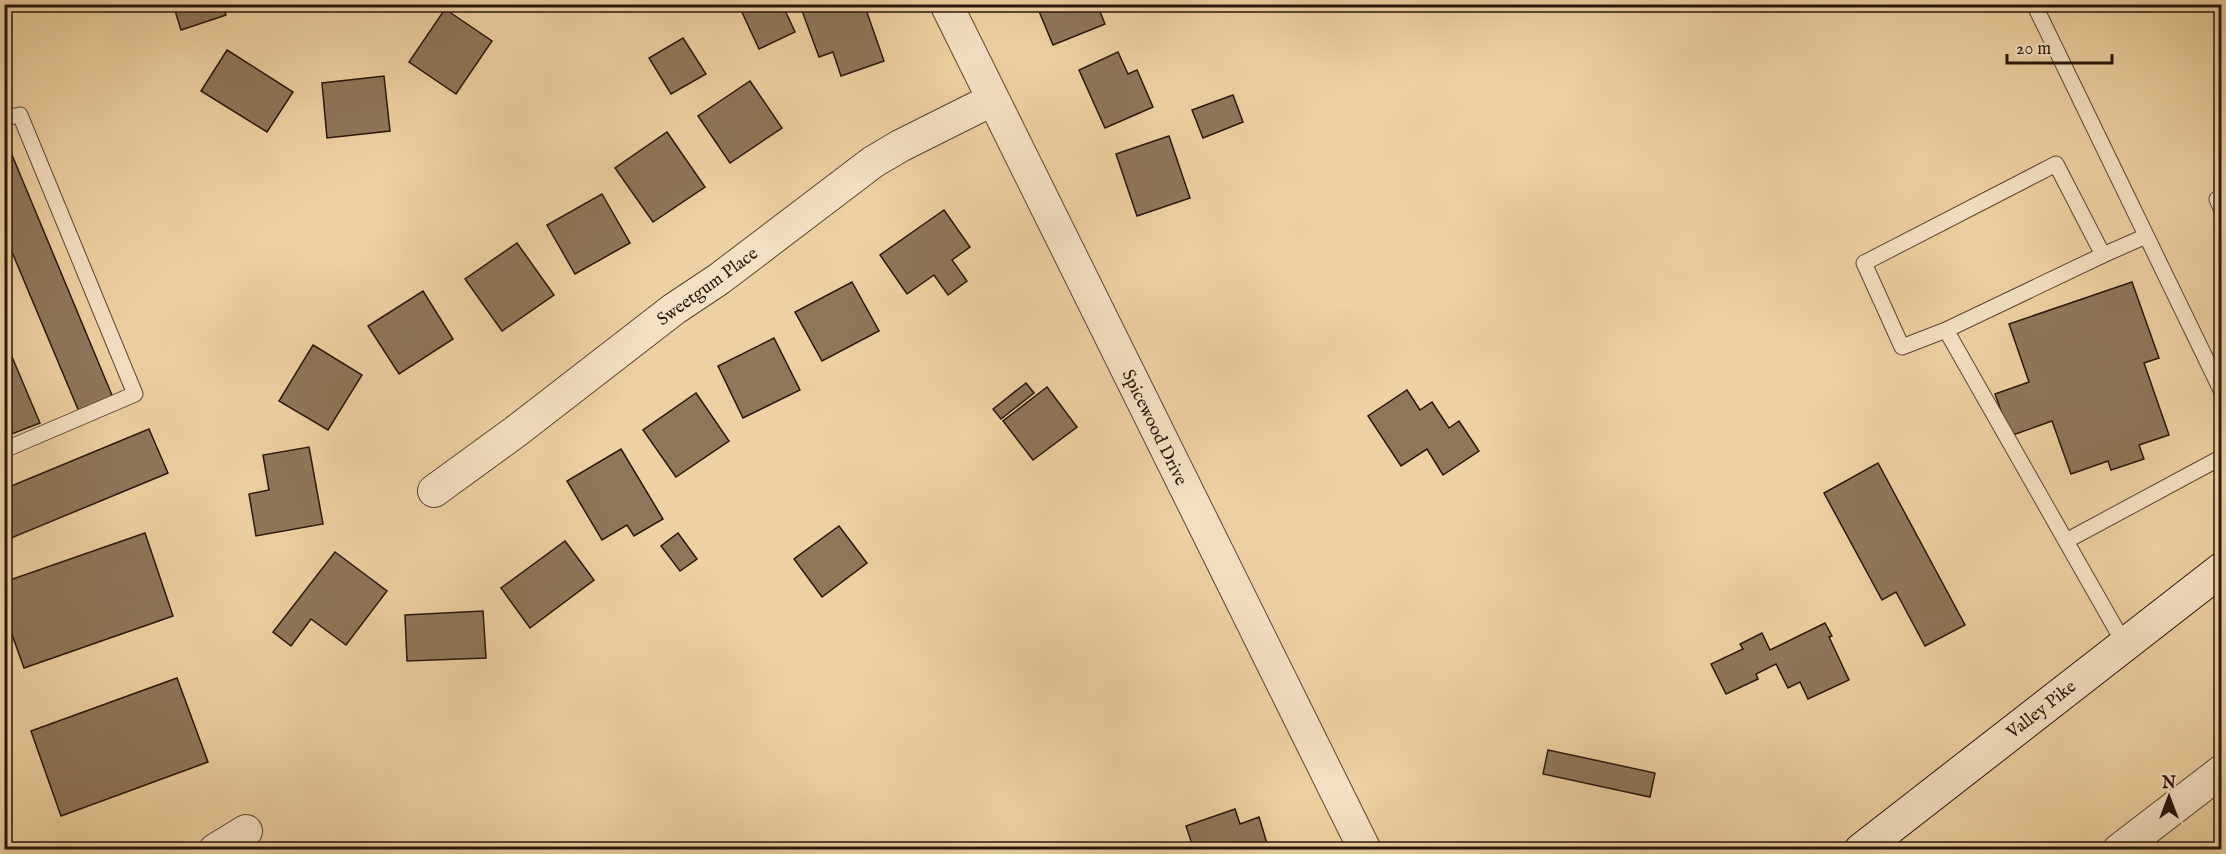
<svg xmlns="http://www.w3.org/2000/svg" width="2226" height="854" viewBox="0 0 2226 854" font-family="'IM FELL English',serif">
<style>
.building{fill:#8f775a;stroke:#28160c;stroke-width:1.5}
.lines{fill:none;stroke-linecap:round;stroke-linejoin:round}
.lane-casing{stroke:#5a4532;stroke-width:17}
.street-casing{stroke:#5a4532;stroke-width:34}
.secondary-casing{stroke:#28160c;stroke-width:35}
.lane{stroke:#f4e1c3;stroke-width:15}
.street{stroke:#f4e1c3;stroke-width:32}
.secondary{stroke:#f4e1c3;stroke-width:33}
.labels{text-anchor:middle;stroke-width:4.5;stroke-linejoin:round;paint-order:stroke}
.street-label{font-size:18px;fill:#28160c;stroke:#f4e1c3}
</style>
<rect width="100%" height="100%" fill="#eed1a2"/>
<filter id="stains"><feTurbulence type="fractalNoise" baseFrequency=".00333" numOctaves="4"/><feColorMatrix values="0 0 0 0 .2 0 0 0 0 .09 0 0 0 0 .02 0 0 0 .5 -.17"/></filter>
<radialGradient id="worn" r=".72"><stop offset=".6" stop-color="#630" stop-opacity="0"/><stop offset="1" stop-color="#630" stop-opacity=".3"/></radialGradient>
<g class="building">
<path d="M173,4H222L226,15L181,30Z"/>
<path d="M752,4H782L795,32L759,49L741,10Z"/>
<path d="M811,4H864L884,61L841,76L833,52L819,57L801,8Z"/>
<path d="M1036,4H1097L1105,24L1053,45Z"/>
<path d="M445,9L492,41L456,94L409,62Z"/>
<path d="M683,38L706,74L671,94L649,58Z"/>
<path d="M227,50L293,92L267,132L201,91Z"/>
<path d="M1118,52L1128,74L1137,70L1153,107L1105,128L1079,70Z"/>
<path d="M384,76L390,131L327,138L322,83Z"/>
<path d="M750,81L782,128L730,163L698,116Z"/>
<path d="M1233,95L1243,122L1203,138L1192,110Z"/>
<path d="M667,132L705,187L653,222L615,168Z"/>
<path d="M1169,136L1190,198L1137,216L1116,154Z"/>
<path d="M7,143L114,400L80,414L4,233V144Z"/>
<path d="M602,194L630,243L575,274L547,225Z"/>
<path d="M944,210L970,247L952,260L967,281L948,295L934,275L907,294L880,255Z"/>
<path d="M517,243L554,295L502,331L465,279Z"/>
<path d="M852,282L879,331L822,361L795,312Z"/>
<path d="M2132,282L2159,358L2144,363L2169,435L2139,445L2144,459L2111,470L2108,461L2071,474L2052,421L2010,436L1995,394L2029,382L2009,324Z"/>
<path d="M423,291L453,339L399,374L368,326Z"/>
<path d="M4,338L40,423L4,437Z"/>
<path d="M774,338L800,390L743,418L718,366Z"/>
<path d="M313,345L362,375L328,430L279,401Z"/>
<path d="M1026,383L1034,393L1001,419L993,409Z"/>
<path d="M1047,387L1077,427L1033,460L1003,421Z"/>
<path d="M1407,390L1420,410L1432,402L1449,428L1459,421L1479,451L1443,475L1427,449L1401,466L1368,416Z"/>
<path d="M696,393L729,441L676,477L643,430Z"/>
<path d="M149,429L168,473L4,541V489Z"/>
<path d="M309,447L323,524L256,536L249,494L269,490L263,455Z"/>
<path d="M621,449L663,519L634,536L627,525L602,540L567,481Z"/>
<path d="M1878,463L1965,625L1925,646L1896,592L1882,600L1824,493Z"/>
<path d="M839,526L867,563L822,597L794,559Z"/>
<path d="M145,533L173,616L24,668L4,612V582Z"/>
<path d="M678,533L697,559L680,571L661,546Z"/>
<path d="M565,541L594,580L530,628L501,588Z"/>
<path d="M335,552L387,591L346,645L311,619L291,646L273,632Z"/>
<path d="M483,611L486,658L407,661L405,615Z"/>
<path d="M1825,623L1832,636L1829,637L1849,680L1808,699L1800,682L1788,688L1776,664L1756,674L1758,679L1726,694L1711,664L1743,649L1740,644L1762,633L1770,650Z"/>
<path d="M177,678L208,762L61,816L31,731Z"/>
<path d="M1548,750L1655,773L1650,797L1543,774Z"/>
<path d="M1235,809L1240,824L1259,817L1269,850H1194L1186,826Z"/>
</g>
<g class="lines">
<g class="lane-casing">
<g id="lane">
<path d="M2034,4L2222,392"/>
<path d="M4,118L20,115L135,394L4,450"/>
<path d="M2217,199L2222,211"/>
<path d="M1946,330L2103,255"/>
<path d="M2066,541L2222,457"/>
<path d="M2125,645L1946,330L1902,347L1864,263L2056,164L2103,255L2146,236"/>
</g>
</g>
<g class="street-casing">
<g id="street">
<path d="M946,4L1365,850"/>
<path d="M434,491L515,432L674,309L719,279L873,162L900,146L992,100"/>
<path d="M215,850L246,831"/>
<path d="M2119,850L2222,771"/>
</g>
</g>
<g class="secondary-casing">
<path id="secondary" d="M1861,850L2222,569"/>
</g>
<use href="#lane" class="lane"/>
<use href="#street" class="street"/>
<use href="#secondary" class="secondary"/>
</g>
<g class="labels">
<g class="street-label">
<text transform="translate(707 286) rotate(-36)" y="6">Sweetgum Place</text>
<text transform="translate(1155 427) rotate(64)" y="6">Spicewood Drive</text>
<text transform="translate(2041 709) rotate(-38)" y="6">Valley Pike</text>
</g>
</g>
<rect width="2226" height="854" fill="none" stroke="#eed1a2" stroke-width="24"/>
<rect x="6" y="6" width="2214" height="842" fill="none" stroke="#28160c" stroke-width="3"/>
<rect x="12" y="12" width="2202" height="830" fill="none" stroke="#28160c" stroke-width="1.5"/>
<g transform="translate(2169 797)" stroke="#f4e1c3" stroke-width="4.5" paint-order="stroke">
<path d="M0-4.5L10 22L0 15L-10 22Z" fill="#28160c"/>
<text y="-9" font-size="16" font-weight="bold" text-anchor="middle" fill="#28160c">N</text>
</g>
<path d="M2007 54v9h105v-9" fill="none" stroke="#28160c" stroke-width="3"/>
<text x="2016" y="54" font-size="18" fill="#28160c" stroke="#f4e1c3" stroke-width="4.5" paint-order="stroke">20 m</text>
<rect width="100%" height="100%" filter="url(#stains)"/>
<rect width="100%" height="100%" fill="url(#worn)"/>
</svg>
